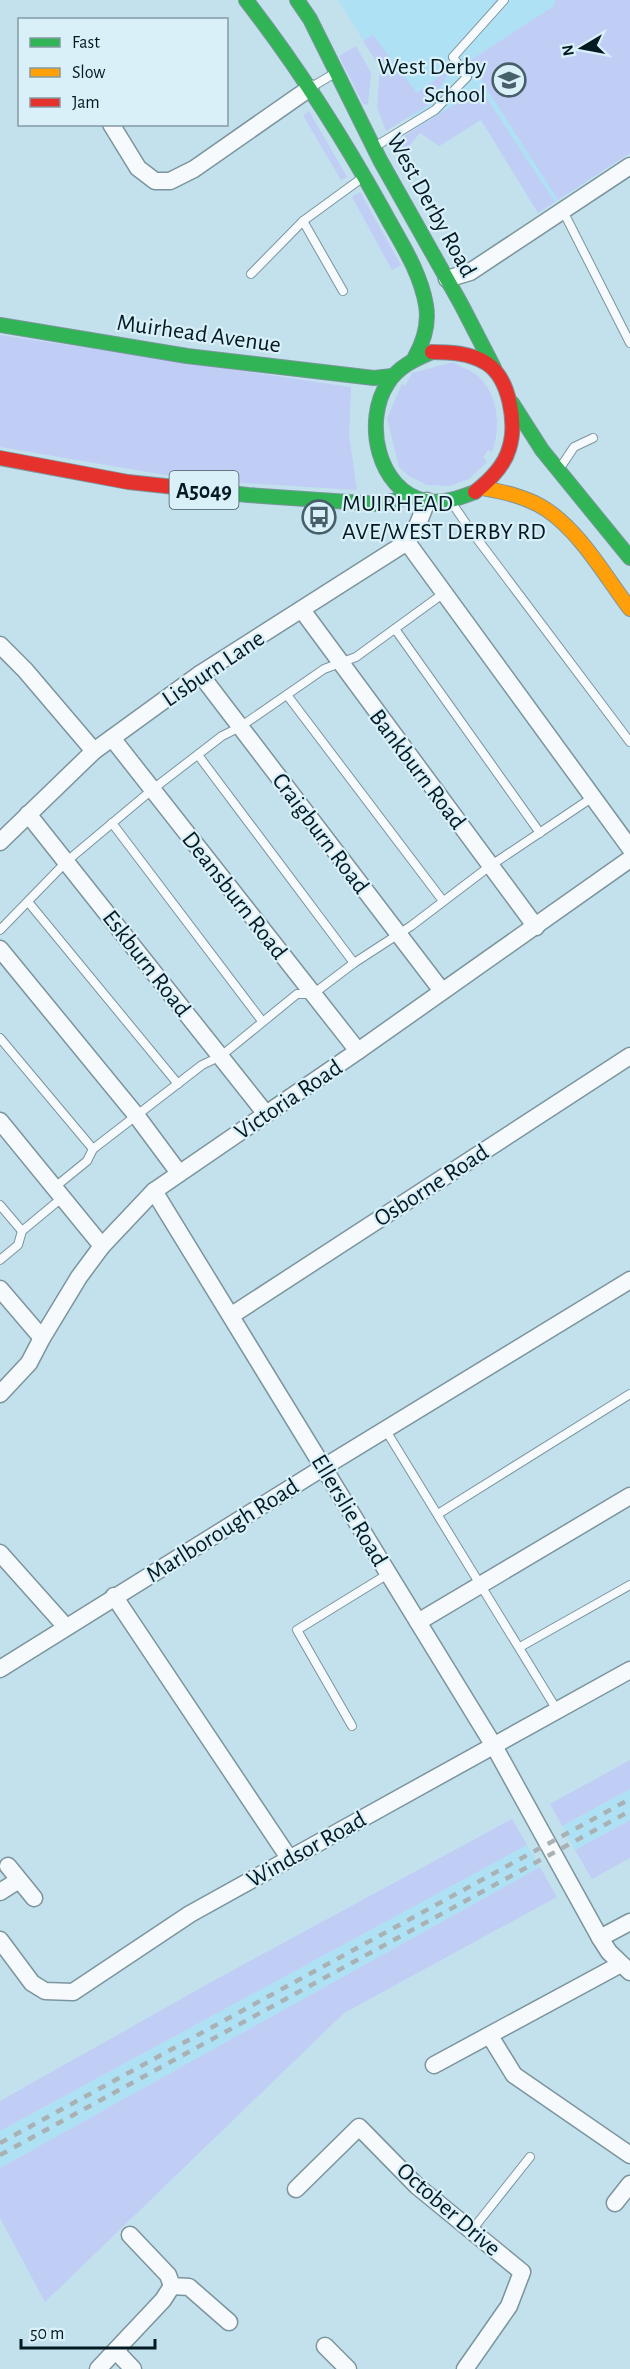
<svg xmlns="http://www.w3.org/2000/svg" width="630" height="2369" viewBox="0 0 630 2369" font-family="'Alegreya Sans',sans-serif">
<style>
.built{fill:#afe1f4}
.green{fill:#c0cef6}
.lines{fill:none;stroke-linecap:round;stroke-linejoin:round}
.lane-casing{stroke:#7c949d;stroke-width:10}
.street-casing{stroke:#7c949d;stroke-width:19}
.fast-casing{stroke:#7c949d;stroke-width:16}
.slow-casing{stroke:#7c949d;stroke-width:16}
.jam-casing{stroke:#7c949d;stroke-width:16}
.lane{stroke:#f6fafc;stroke-width:8}
.street{stroke:#f6fafc;stroke-width:16}
.fast{stroke:#30b455;stroke-width:14}
.slow{stroke:#ff9f0a;stroke-width:14}
.jam{stroke:#e5322d;stroke-width:14}
.rail{stroke:#aab1b4;stroke-width:4.5;stroke-dasharray:8 8;stroke-linecap:butt}
.labels{text-anchor:middle;stroke-width:4.5;stroke-linejoin:round;paint-order:stroke}
.shield{fill:#daf0f9;stroke:#445a62;stroke-width:1.5}
.shield-label{font-size:22px;font-weight:bold;fill:#041a22}
.poi-label{font-size:24px;fill:#041a22;stroke:#daf0f9;text-anchor:end}
.street-label{font-size:24px;fill:#041a22;stroke:#daf0f9}
</style>
<rect width="100%" height="100%" fill="#c2e1ed"/>
<g class="built">
<path d="M338,0H630V153L538,213L481,120L439,146L421,133Z"/>
<path d="M630,1789V1820L575,1850L562,1826Z"/>
<path d="M527,1845L540,1867L0,2168V2131Z"/>
</g>
<g class="green">
<path d="M555,0H630V153L558,200L469,61L554,6Z"/>
<path d="M373,35L417,93L448,70L449,73L430,104L386,131L377,107L380,68L363,41Z"/>
<path d="M356,46L371,73L368,105L363,104L339,56Z"/>
<path d="M480,88L555,202L538,213L481,120L439,146L420,133L400,157L393,143Z"/>
<path d="M309,111L347,177L341,180L303,115Z"/>
<path d="M360,192L401,265L392,270L352,197Z"/>
<path d="M0,335L351,387L349,435L357,490L195,480L0,447Z"/>
<path d="M453,362C461,367 471,370 478,376C499,395 501,428 492,453L488,450L483,457L487,462L469,479L449,486L427,485L409,476L399,467L387,418L402,384L405,386L412,373Z"/>
<path d="M630,1760V1789L562,1826L550,1804Z"/>
<path d="M512,1819L527,1845L0,2131V2101L213,1981Z"/>
<path d="M630,1820V1858L592,1879L575,1850Z"/>
<path d="M540,1867L557,1897L344,2013L45,2302L0,2218V2168Z"/>
</g>
<g class="lines">
<g class="lane-casing">
<g id="lane">
<path d="M310,88L335,73"/>
<path d="M376,146L435,110L467,77L453,57L504,0"/>
<path d="M563,211L630,343"/>
<path d="M303,221L343,291"/>
<path d="M251,274L303,221L362,178"/>
<path d="M562,465L574,447L593,438"/>
<path d="M454,506L469,528L630,742"/>
<path d="M395,629L540,833"/>
<path d="M287,695L443,901"/>
<path d="M198,755L354,963"/>
<path d="M112,823L262,1021"/>
<path d="M29,903L178,1084"/>
<path d="M0,930L67,861L153,789L222,736L240,727L324,669L356,657L444,593"/>
<path d="M0,1038L93,1149"/>
<path d="M55,1187L87,1161L93,1149L202,1065L221,1056L297,994H313L354,963L411,926L490,866L593,797"/>
<path d="M0,1205L22,1231"/>
<path d="M0,1260L18,1245L22,1231L63,1197"/>
<path d="M385,1429L557,1710"/>
<path d="M438,1514L630,1394"/>
<path d="M520,1647L630,1585"/>
<path d="M352,1726L297,1630L388,1574"/>
<path d="M472,2230L530,2157"/>
</g>
</g>
<g class="street-casing">
<g id="street">
<path d="M111,124L138,168L155,181H170L194,169L310,88"/>
<path d="M447,279L470,272L630,166"/>
<path d="M407,542L630,848"/>
<path d="M302,610L536,927"/>
<path d="M0,645L25,670L94,751"/>
<path d="M200,674L442,991"/>
<path d="M112,738L358,1051"/>
<path d="M28,814L266,1114"/>
<path d="M0,842L94,751L200,674L407,542L418,524L427,501"/>
<path d="M0,949L136,1115L179,1173"/>
<path d="M0,1121L102,1246"/>
<path d="M154,1191L494,1746L600,1938L609,1952L630,1972"/>
<path d="M0,1289L42,1338"/>
<path d="M232,1315L630,1056"/>
<path d="M0,1394L29,1363L42,1338L79,1277L102,1246L154,1191L358,1051L630,859"/>
<path d="M0,1553L66,1627"/>
<path d="M114,1596L289,1858"/>
<path d="M418,1622L630,1496"/>
<path d="M0,1669L324,1467L630,1280"/>
<path d="M8,1866L34,1898"/>
<path d="M0,1892L19,1880"/>
<path d="M600,1938L630,1922"/>
<path d="M0,1940L32,1983L45,1991L73,1992L190,1914L630,1670"/>
<path d="M490,2036L514,2075L630,2155"/>
<path d="M434,2065L621,1964"/>
<path d="M296,2189L359,2127L417,2186L522,2272L509,2306L465,2369"/>
<path d="M615,2203L630,2184"/>
<path d="M130,2235L168,2275L172,2286L189,2287L229,2322"/>
<path d="M325,2346L348,2369"/>
<path d="M116,2351L133,2369"/>
<path d="M98,2369L163,2300L172,2286"/>
</g>
</g>
<g class="fast-casing">
<g id="fast">
<path d="M246,0C297,66 342,136 383,210C399,240 420,270 426,305C429,323 424,341 415,357"/>
<path d="M297,0L310,19L380,160L461,304L494,368"/>
<path d="M0,325L187,356L374,378L392,376"/>
<path d="M432,352C415,359 398,367 388,383C363,420 377,491 426,501C443,504 459,498 475,492"/>
<path d="M512,403L542,450L630,558"/>
<path d="M184,488L248,495L378,504L410,497"/>
</g>
</g>
<g class="slow-casing">
<path id="slow" d="M482,488C504,492 528,497 547,510C582,534 605,576 630,609"/>
</g>
<g class="jam-casing">
<g id="jam">
<path d="M432,352C450,352 470,353 486,363C510,378 517,424 509,449C504,467 489,481 475,492"/>
<path d="M0,458L128,482L184,488"/>
</g>
</g>
<use href="#lane" class="lane"/>
<use href="#street" class="street"/>
<use href="#fast" class="fast"/>
<use href="#slow" class="slow"/>
<use href="#jam" class="jam"/>
<g class="rail">
<path d="M0,2143L630,1799"/>
<path d="M0,2155L630,1811"/>
</g>
</g>
<defs>
<g id="school-ring" transform="scale(1.725)"><circle r="9.5" fill="#daf0f9" stroke="#466069" stroke-width="1.5"/><path d="M0-5L7-2L0 1L-7-2ZM-4 1L0 2.5L4 1V4Q0 6-4 4Z" fill="#466069"/></g>
<g id="bus-ring" transform="scale(1.725)"><circle r="9.5" fill="#daf0f9" stroke="#466069" stroke-width="1.5"/><path d="M-5-6H5V4H4V6H2V4H-2V6H-4V4H-5ZM-3.5-4V0h7V-4ZM-3.5 1.2v1.5H-2V1.2ZM2 1.2v1.5H3.5V1.2Z" fill="#466069"/></g>
</defs>
<g fill-rule="evenodd">
<use href="#school-ring" x="509" y="80"/>
<use href="#bus-ring" x="319" y="517"/>
</g>
<g class="labels">
<rect class="shield" x="169.5" y="471" width="69" height="38" rx="4.5"/>
<g class="shield-label">
<text x="204" y="498">A5049</text>
</g>
<g class="poi-label">
<text x="486" y="74">West Derby<tspan x="486" dy="28">School</tspan></text>
<text x="342" y="511" text-anchor="start">MUIRHEAD<tspan x="342" dy="28">AVE/WEST DERBY RD</tspan></text>
</g>
<g class="street-label">
<text transform="translate(432 205) rotate(61)" y="8">West Derby Road</text>
<text transform="translate(199 333) rotate(8)" y="8">Muirhead Avenue</text>
<text transform="translate(213 668) rotate(-34)" y="8">Lisburn Lane</text>
<text transform="translate(418 769) rotate(53)" y="8">Bankburn Road</text>
<text transform="translate(321 833) rotate(53)" y="8">Craigburn Road</text>
<text transform="translate(235 895) rotate(52)" y="8">Deansburn Road</text>
<text transform="translate(147 963) rotate(52)" y="8">Eskburn Road</text>
<text transform="translate(288 1099) rotate(-34)" y="8">Victoria Road</text>
<text transform="translate(431 1185) rotate(-33)" y="8">Osborne Road</text>
<text transform="translate(350 1510) rotate(59)" y="8">Ellerslie Road</text>
<text transform="translate(222 1530) rotate(-32)" y="8">Marlborough Road</text>
<text transform="translate(306 1849) rotate(-29)" y="8">Windsor Road</text>
<text transform="translate(449 2209) rotate(41)" y="8">October Drive</text>
</g>
</g>
<rect x="18" y="18" width="210" height="108" fill="#daf0f9" stroke="#849aa3" stroke-width="1.5"/>
<rect x="30" y="38" width="30" height="9" fill="#30b455" stroke="#849aa3" stroke-width="1.5"/>
<text x="72" y="48" font-size="18" fill="#041a22">Fast</text>
<rect x="30" y="68" width="30" height="9" fill="#ff9f0a" stroke="#849aa3" stroke-width="1.5"/>
<text x="72" y="78" font-size="18" fill="#041a22">Slow</text>
<rect x="30" y="98" width="30" height="9" fill="#e5322d" stroke="#849aa3" stroke-width="1.5"/>
<text x="72" y="108" font-size="18" fill="#041a22">Jam</text>
<g transform="translate(582 48) rotate(260)" stroke="#daf0f9" stroke-width="4.5" paint-order="stroke">
<path d="M0-4.5L10 22L0 15L-10 22Z" fill="#041a22"/>
<text y="-9" font-size="16" font-weight="bold" text-anchor="middle" fill="#041a22">N</text>
</g>
<path d="M21 2339v9h134v-9" fill="none" stroke="#041a22" stroke-width="3"/>
<text x="30" y="2339" font-size="18" fill="#041a22" stroke="#daf0f9" stroke-width="4.5" paint-order="stroke">50 m</text>
</svg>
